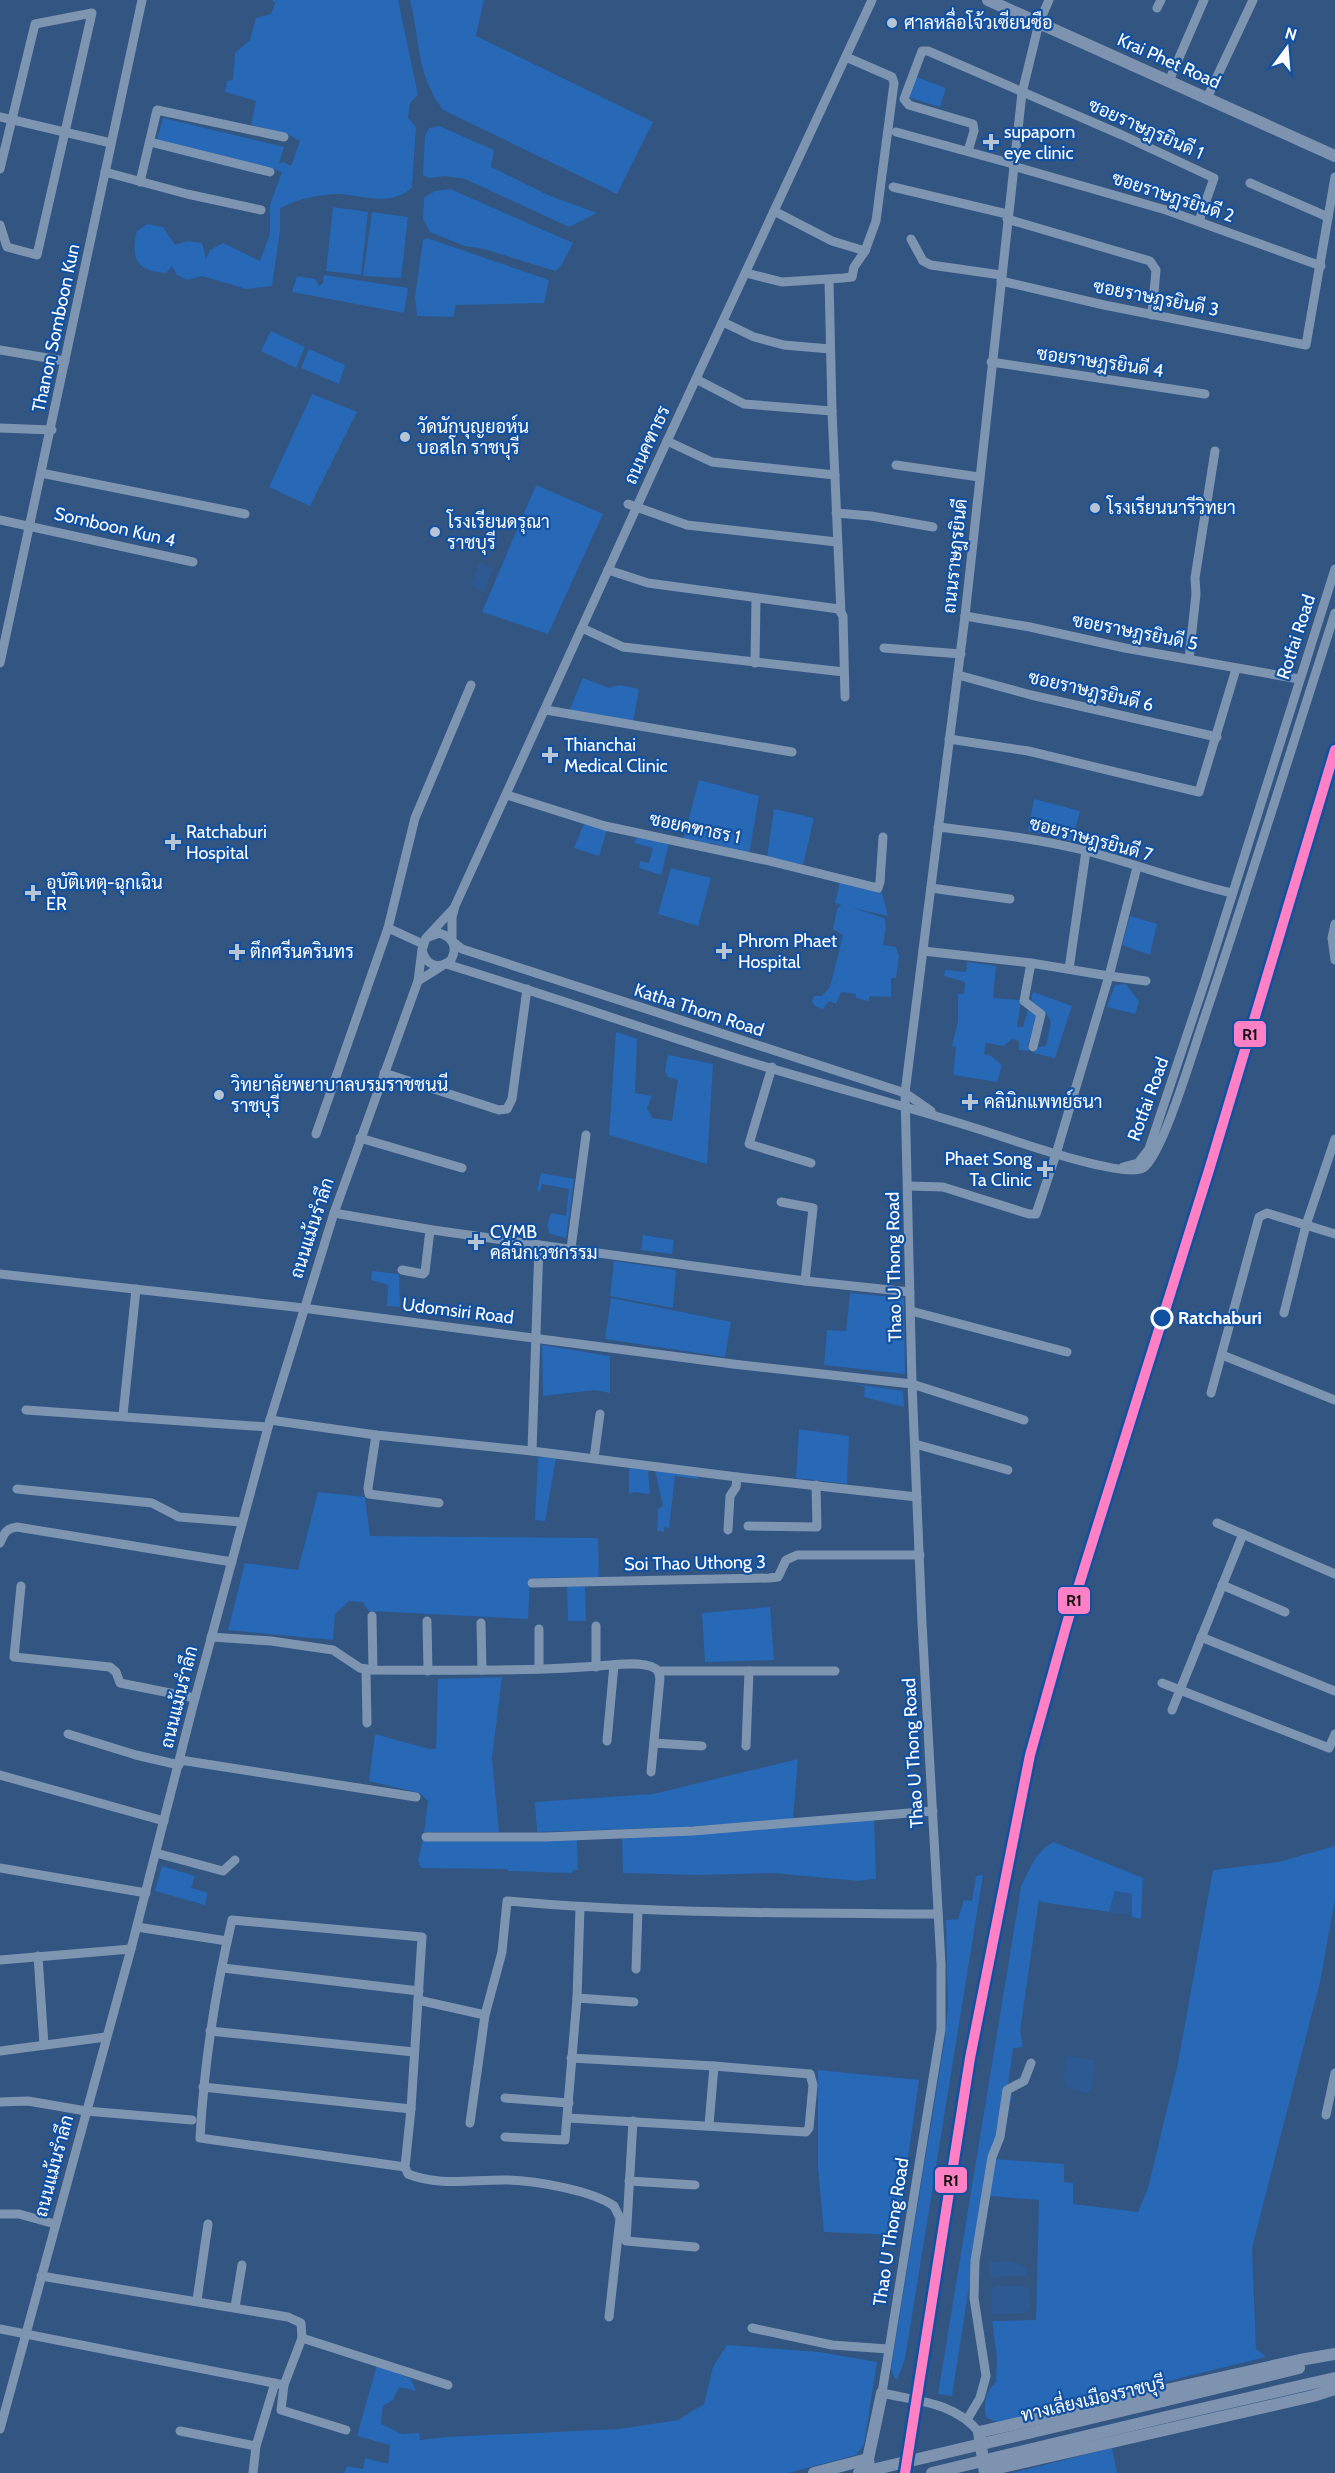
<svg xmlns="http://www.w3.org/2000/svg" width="1335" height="2473" viewBox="0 0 1335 2473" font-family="Cabin,Sarabun,sans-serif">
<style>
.green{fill:#2768b7}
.water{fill:#2e5a94}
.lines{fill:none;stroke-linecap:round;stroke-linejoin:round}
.minor{stroke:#7e95b1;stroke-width:9}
.major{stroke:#7d93b0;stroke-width:12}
.major-bridge{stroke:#7d93b0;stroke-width:12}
.rail-1-casing{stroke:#1251a1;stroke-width:15}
.rail-1{stroke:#ff80c5;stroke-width:10}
.poi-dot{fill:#b7c4d3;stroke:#1251a1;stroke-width:2}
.stop-dot{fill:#1251a1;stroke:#fff;stroke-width:3}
.labels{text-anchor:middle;stroke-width:4.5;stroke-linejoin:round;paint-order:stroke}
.poi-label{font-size:18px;fill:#fff;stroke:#1251a1;text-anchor:start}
.street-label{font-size:18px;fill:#fff;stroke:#1251a1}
.stop-label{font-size:18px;font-weight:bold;fill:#fff;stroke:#1251a1;text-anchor:start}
.line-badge{stroke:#1251a1;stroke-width:2}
.pale-badge-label{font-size:16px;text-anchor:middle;font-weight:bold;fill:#111}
</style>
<rect width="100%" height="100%" fill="#325581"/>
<g class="green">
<path d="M272,0H398L418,95L410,103L408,118L416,127L412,187C392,207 365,196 340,194C323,194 294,199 280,209V230L272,286L246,289L202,276L187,280L177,275L172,266L166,273C137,271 130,259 137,231L147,224L163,227L175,245L188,241L202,243L206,259L210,250L223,243L260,261L270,234V205L282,172L271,168L157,140L163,118L284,147L279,164L283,162L291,166L300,141L287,134L251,125L256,101L225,92L227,81L233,80L235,53L250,40L256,18L271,14L275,3Z"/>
<path d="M410,0H484L476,36L653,122L617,194L443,110C415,71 421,44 410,0Z"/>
<path d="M916,77L946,88L940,107L907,97Z"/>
<path d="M439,126L494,150L491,167L550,196L597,213L569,227L465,179L445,176L429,178L423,175L425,136L429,128Z"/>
<path d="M450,189L573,243L561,266L555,271L484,249L465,246L430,232L423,219L424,198L435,191Z"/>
<path d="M333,207L368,212L361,275L326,271Z"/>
<path d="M372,212L408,217L401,278L363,276Z"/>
<path d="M427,238L549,280L544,303L456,305L453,317L417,316L415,297L423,240Z"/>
<path d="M324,275L408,288L404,313L292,292L297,276L315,279L319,286L323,283Z"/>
<path d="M271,331L305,347L296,368L261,351Z"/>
<path d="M309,349L345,365L339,384L301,368Z"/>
<path d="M312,394L357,412L310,506L269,487Z"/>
<path d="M536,485L603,514L548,634L482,612Z"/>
<path d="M583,678L609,688L619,685L639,689L633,722L569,711Z"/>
<path d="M699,780L759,796L749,855L712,843H698L697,840H683Z"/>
<path d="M1034,799L1080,811L1072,841L1028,831Z"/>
<path d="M774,809L814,818L803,865L767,857Z"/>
<path d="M584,824L607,830L599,856L574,848Z"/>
<path d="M637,837L669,843L661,875L639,868L640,861L649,863L653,848L634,843Z"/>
<path d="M671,868L711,878L698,926L658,914Z"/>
<path d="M840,882L882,892L888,916L853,908L884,918L886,926L883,945L896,947L899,956L896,978H891V997L870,996L868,1001L856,998V994L841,992L836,1004L829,1001L823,1009L815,1006L812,1002L814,996H822L830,987L843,935L833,929L837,909L841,905L835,903Z"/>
<path d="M1130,916L1157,924L1150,955L1122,945Z"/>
<path d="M967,962L996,966L993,998L1021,1000L1017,1027H1023L1028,1009L1037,1016L1028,1045L1029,1051L1019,1050V1041L1012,1039L1004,1046L986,1043L984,1054L991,1056L1002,1065L997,1082L953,1075L956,1047L952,1046L958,1021V994H964L965,982L944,976L945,970L966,972Z"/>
<path d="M1126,984L1139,1002L1135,1014L1107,1007L1115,985Z"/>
<path d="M1033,992L1072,1006L1055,1058L1033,1053L1039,1047L1046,1046L1051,1022C1049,1019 1048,1015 1045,1012C1037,1004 1028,1006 1033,992Z"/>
<path d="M616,1032L637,1039L635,1093L652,1096L647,1108L652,1118L672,1121L678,1080L668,1077L665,1071L668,1055L713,1064L707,1164L609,1135Z"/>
<path d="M541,1173L574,1179L566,1238L550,1234L547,1225L551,1213L566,1216L569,1189L542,1184L540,1192L537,1191Z"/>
<path d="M643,1235L674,1240L672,1254L641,1250Z"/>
<path d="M614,1261L676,1270L673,1308L610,1296Z"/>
<path d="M372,1271L399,1274L400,1307L387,1306L388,1285L371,1280Z"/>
<path d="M850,1293L904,1298L905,1374L824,1365L827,1330L846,1331Z"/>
<path d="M611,1298L731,1322L725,1357L605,1339Z"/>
<path d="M542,1345L610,1356V1393L595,1390L543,1396Z"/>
<path d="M855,1384L903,1391L904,1407L864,1397L865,1387Z"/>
<path d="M799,1429L849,1436L847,1484L796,1478Z"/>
<path d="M538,1457L556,1458L545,1521L535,1520Z"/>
<path d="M629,1468L648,1469L650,1494L634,1492L629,1494Z"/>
<path d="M655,1470L697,1476L698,1479L675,1476L669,1528L664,1527V1532L657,1531L658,1509L663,1506Z"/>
<path d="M318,1492L365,1497L370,1536L598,1538L599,1577L530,1578L528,1619L369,1611L362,1602L349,1601L335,1614L333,1640L228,1630L245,1563L298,1570Z"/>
<path d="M567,1585H585L586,1621H568Z"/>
<path d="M770,1607L774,1660L705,1662L702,1613Z"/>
<path d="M502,1677L492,1758L499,1832H424L428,1801L420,1793L369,1781L375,1734L429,1749H436L438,1679Z"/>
<path d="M798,1759L793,1819L685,1827L537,1832L535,1802L653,1794Z"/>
<path d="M874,1819L876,1879L858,1881L774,1873L699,1875L623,1873L622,1837Z"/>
<path d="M577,1839L578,1870H573L572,1873L508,1871V1869L421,1868L418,1860L423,1840Z"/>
<path d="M1053,1842L1143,1878L1141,1919L1132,1917V1894L1115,1891L1109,1912L1041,1902L1039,1899L1020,2031L1023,2047L1013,2048L1007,2093L1012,2094L1002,2145L993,2143L990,2151L952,2396L938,2394L1021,1887C1030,1868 1035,1853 1053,1842Z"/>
<path d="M1335,1846V1899L1320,1982L1252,2248L1256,2349L1266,2357L1002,2422L993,2421L986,2417C983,2405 986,2390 996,2382L997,2357L992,2321L1036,2320L1039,2200L989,2196L994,2159L1064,2164V2182L1073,2183V2204L1138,2212L1148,2188L1177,2068L1213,1870L1278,1862Z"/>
<path d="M162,1866L195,1876L191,1888L208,1893L205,1905L155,1891Z"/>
<path d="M983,1875L905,2359L897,2380L894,2377L891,2368L944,2044L948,2009L946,1920L958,1919L964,1900L972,1901L976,1876Z"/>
<path d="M818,2070L919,2080L897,2235L824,2232L818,2169Z"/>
<path d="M727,2345L819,2352L877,2362L864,2444L856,2455L788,2473H344L347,2466L363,2469L365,2458L388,2464L390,2445L357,2436L377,2365L411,2379L416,2391L399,2387L393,2400L383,2406L381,2424L402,2434L419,2433L420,2440L446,2437L619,2429L678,2420L704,2404L713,2367Z"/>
<path d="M1112,2448L1117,2473H1012Z"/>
</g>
<g class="water">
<path d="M480,562L493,569L484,592L471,585Z"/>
<path d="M1115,1891L1132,1894V1915L1109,1912Z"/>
<path d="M1066,2056L1095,2060L1092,2089L1087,2093L1067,2088L1064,2077Z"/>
<path d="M1010,2261L1027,2267L1026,2276L989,2277V2262Z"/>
<path d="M995,2286H1024L1029,2290L1030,2308L1026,2313L994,2314L991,2310V2290Z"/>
</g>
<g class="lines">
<g class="minor">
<path d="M1157,8L1161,0"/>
<path d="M1169,81L1204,0"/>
<path d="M1207,98L1253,0"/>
<path d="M0,117L111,143"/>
<path d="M896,132L1013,164"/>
<path d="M150,142L270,172"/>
<path d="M968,151L974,131L973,124L909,105L904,99L922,51H928L1122,135L1214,178L1199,221"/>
<path d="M1013,166L1166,210L1321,266"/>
<path d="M0,169L35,24L92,13L37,255L7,247L0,225"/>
<path d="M105,172L187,194L261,210"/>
<path d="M140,182L157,110L284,137"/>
<path d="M1250,183L1328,217"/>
<path d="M893,187L1007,214"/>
<path d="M774,211L832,241L865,251"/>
<path d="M1007,219L1150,261L1156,270L1152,315"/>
<path d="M911,239L923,261L931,265L1001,275"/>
<path d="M746,273L782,282L843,278L852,277L854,267L865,251L876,221L894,83L892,77L846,57"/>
<path d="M829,280L832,411L841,613"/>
<path d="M1001,281L1104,305L1306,345L1335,177"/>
<path d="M723,322L754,337L784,345L830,349"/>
<path d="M0,350L65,361"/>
<path d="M991,362L1205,394"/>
<path d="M696,379L744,404L832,411"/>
<path d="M0,428L52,430"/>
<path d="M667,441L712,462L835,475"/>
<path d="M896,465L979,477"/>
<path d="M41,473L245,514"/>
<path d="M628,504L687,525L837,542"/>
<path d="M836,513L871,516L933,527"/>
<path d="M0,520L193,562"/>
<path d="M608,570L648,583L839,609L843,616L845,697"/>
<path d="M965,616L1030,627L1125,648L1299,679"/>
<path d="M582,628L623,647L844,672"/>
<path d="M884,648L961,654"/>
<path d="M1189,659L1196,594L1195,578L1215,451"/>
<path d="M0,663L142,0"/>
<path d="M755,663L756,599"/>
<path d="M958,675L1031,695L1217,737"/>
<path d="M546,710L792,752"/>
<path d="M949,739L1028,751L1199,792L1236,669"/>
<path d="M507,795L605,826L765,860L878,888L880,882L883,837"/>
<path d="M938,827C987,833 1035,838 1083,850C1133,863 1182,882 1232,893"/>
<path d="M1137,867L1109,976L1146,981"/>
<path d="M931,888L1010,899"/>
<path d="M1335,924L1332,938L1335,960"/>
<path d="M388,928L423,944"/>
<path d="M426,938L439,933C453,937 458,947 451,960C439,970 426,966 422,950L426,938L454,908"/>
<path d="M452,940V917L455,906C507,794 557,681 609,568C695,378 783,189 872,0"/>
<path d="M452,941L462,949L905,1093L931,1111"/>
<path d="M1031,963L1024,1001L1041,1014L1033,1047"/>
<path d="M446,964C541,993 635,1026 730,1056C825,1086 921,1109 1015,1141C1036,1148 1127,1178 1143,1168C1162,1157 1194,1048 1203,1022C1249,886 1291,749 1335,613"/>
<path d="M1069,969L1086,851"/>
<path d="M418,981L442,966"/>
<path d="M772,1067L749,1144L811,1163"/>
<path d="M384,1073L499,1110L507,1109L512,1099L527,989"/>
<path d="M316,1134L388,928L415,818L471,685"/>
<path d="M360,1138L462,1168"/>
<path d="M1123,1167L1138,1163L1149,1149L1205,981L1335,569"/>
<path d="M909,1186L943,1187L1029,1214H1036L1056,1154L1109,976L1031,963L923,951"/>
<path d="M781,1202L813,1208L805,1281"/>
<path d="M334,1213L433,1230L539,1245L805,1281L910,1292"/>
<path d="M571,1248L586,1135"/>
<path d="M402,1270L423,1274L425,1272L430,1230"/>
<path d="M0,1274L295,1307L733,1364L912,1384L1024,1420"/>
<path d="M911,1311L1067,1352"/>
<path d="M1284,1313L1306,1225L1335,1139"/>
<path d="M1222,1355L1335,1400"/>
<path d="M1211,1393L1259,1217L1267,1213L1335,1234"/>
<path d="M26,1410L268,1427"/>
<path d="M123,1415L136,1289"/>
<path d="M270,1420L376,1435L532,1451L737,1477L917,1497"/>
<path d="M376,1435L368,1488L369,1494L439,1503"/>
<path d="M915,1444L1008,1470"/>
<path d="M532,1451L539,1245"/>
<path d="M594,1458L600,1414"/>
<path d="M17,1489L152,1503L179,1517L242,1522"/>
<path d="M1217,1523L1335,1574"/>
<path d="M748,1526L817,1527L816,1485"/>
<path d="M728,1530L730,1496L736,1487L737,1477"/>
<path d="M0,1543C4,1534 6,1528 17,1527L232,1562"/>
<path d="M532,1583L769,1578L778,1577L786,1560L797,1555H920"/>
<path d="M1222,1585L1285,1612"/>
<path d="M21,1586L14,1657L110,1667L116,1672L120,1683L195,1698"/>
<path d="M372,1616L373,1670"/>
<path d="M427,1621L428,1671"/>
<path d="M481,1623L482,1670"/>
<path d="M539,1629V1668"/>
<path d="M211,1637L271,1641L333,1650L360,1668L372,1670C451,1670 531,1672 610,1665C623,1664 650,1661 658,1671H835"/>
<path d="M1201,1637L1335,1691"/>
<path d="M596,1667V1626"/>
<path d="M366,1669L367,1723"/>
<path d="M1162,1683L1329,1748L1335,1734"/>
<path d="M1172,1710L1243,1534"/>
<path d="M68,1734L136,1755L179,1765"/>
<path d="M607,1741L614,1665"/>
<path d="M654,1743L702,1746"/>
<path d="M746,1746L749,1671"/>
<path d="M180,1760L416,1797"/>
<path d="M651,1772L660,1678L658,1671"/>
<path d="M0,1775L164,1821"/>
<path d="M426,1837H546L693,1831L933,1811"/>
<path d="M156,1853L223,1871L235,1860"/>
<path d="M0,1868L146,1893"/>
<path d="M137,1927L227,1941"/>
<path d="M38,1956L44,2045"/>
<path d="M0,1960L131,1949"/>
<path d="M223,1968L419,1991"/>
<path d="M636,1969L638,1910"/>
<path d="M577,1998L634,2002"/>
<path d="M418,2000L485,2015"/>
<path d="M210,2031L414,2052"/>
<path d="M0,2051L106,2037"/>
<path d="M203,2087L411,2109"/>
<path d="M505,2098L569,2103"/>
<path d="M0,2102L28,2101L86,2111L192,2120"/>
<path d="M1326,2115L1335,2073"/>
<path d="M568,2118L806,2132L809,2128L813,2085L810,2074L714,2066L571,2058"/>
<path d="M633,2121L626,2241L695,2247"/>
<path d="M470,2123L485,2015L502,1952L507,1901C651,1914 794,1913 938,1914"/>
<path d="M709,2125L714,2066"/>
<path d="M505,2137L565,2140L577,1998L580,1908"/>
<path d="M405,2167L200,2138C204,2065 215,1992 232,1920L422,1937L411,2109L405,2167L408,2174C440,2187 474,2179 508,2180C536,2181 591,2190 614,2206L620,2218L609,2317"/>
<path d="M629,2181L695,2185"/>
<path d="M0,2214H19L55,2224"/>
<path d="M41,2276L288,2317L301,2323L302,2338L284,2385L281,2410L346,2430"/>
<path d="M197,2300L208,2224"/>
<path d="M235,2307L242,2265"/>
<path d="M752,2328L832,2345L888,2349"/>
<path d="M0,2329L284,2385"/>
<path d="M302,2338L448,2385"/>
<path d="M968,2418L980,2398L986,2376L974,2298L975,2261L992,2157L1000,2137L1007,2090L1024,2081L1031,2063"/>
<path d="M0,2429L131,1949L195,1698L270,1420L334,1213L418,981L422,950"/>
<path d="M180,2431L256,2446"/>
<path d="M979,2432C954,2402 917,2401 882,2393L941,2029V1964L922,1623L912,1384L905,1093L965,616L1022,93L1039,23L1049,0"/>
<path d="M253,2473L256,2446L275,2383"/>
</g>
<g class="major">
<path d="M988,0L1335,156"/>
<path d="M1163,2401L1299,2368"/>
<path d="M1166,2417L1335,2378"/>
<path d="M868,2459L882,2393"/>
<path d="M985,2471L1313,2396L1335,2389"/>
<path d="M814,2473L868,2459L870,2473"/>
<path d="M985,2473L979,2432L1300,2360L1335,2354"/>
</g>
<g class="major-bridge">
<path d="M859,2473L1163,2401"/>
<path d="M932,2473L1166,2417"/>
</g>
<g class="rail-1-casing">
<path id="rail-1" d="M905,2473L970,2058L1030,1755L1067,1623L1209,1170L1335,750"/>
</g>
<use href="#rail-1" class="rail-1"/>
</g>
<g class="poi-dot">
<circle cx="892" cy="23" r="6"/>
<path d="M988 133h6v6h6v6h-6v6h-6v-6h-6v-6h6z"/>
<circle cx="405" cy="437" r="6"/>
<circle cx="1095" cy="508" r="6"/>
<circle cx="435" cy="532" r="6"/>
<path d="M547 746h6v6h6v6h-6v6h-6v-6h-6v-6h6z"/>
<path d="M170 833h6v6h6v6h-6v6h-6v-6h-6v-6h6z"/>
<path d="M30 884h6v6h6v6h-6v6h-6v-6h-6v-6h6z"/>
<path d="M721 942h6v6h6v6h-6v6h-6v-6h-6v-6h6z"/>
<path d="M234 943h6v6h6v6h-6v6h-6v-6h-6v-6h6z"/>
<circle cx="219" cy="1095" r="6"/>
<path d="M967 1093h6v6h6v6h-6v6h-6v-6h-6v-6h6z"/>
<path d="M1042 1160h6v6h6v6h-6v6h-6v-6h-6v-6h6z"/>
<path d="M473 1233h6v6h6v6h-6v6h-6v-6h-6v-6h6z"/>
</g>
<circle class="stop-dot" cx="1162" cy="1318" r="10"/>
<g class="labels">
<g class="poi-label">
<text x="904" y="29">ศาลหลื่อโจ้วเซียนซือ</text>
<text x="1004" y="138">supaporn<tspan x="1004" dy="21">eye clinic</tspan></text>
<text x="417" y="433">วัดนักบุญยอห์น<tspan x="417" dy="21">บอสโก ราชบุรี</tspan></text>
<text x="1107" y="514">โรงเรียนนารีวิทยา</text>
<text x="447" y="528">โรงเรียนดรุณา<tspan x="447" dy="21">ราชบุรี</tspan></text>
<text x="564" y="751">Thianchai<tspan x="564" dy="21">Medical Clinic</tspan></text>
<text x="186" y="838">Ratchaburi<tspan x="186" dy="21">Hospital</tspan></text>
<text x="46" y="889">อุบัติเหตุ-ฉุกเฉิน<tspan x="46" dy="21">ER</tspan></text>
<text x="738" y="947">Phrom Phaet<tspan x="738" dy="21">Hospital</tspan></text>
<text x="250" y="958">ตึกศรีนครินทร</text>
<text x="231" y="1091">วิทยาลัยพยาบาลบรมราชชนนี<tspan x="231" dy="21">ราชบุรี</tspan></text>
<text x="984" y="1108">คลินิกแพทย์ธนา</text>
<text x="1032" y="1165" text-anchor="end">Phaet Song<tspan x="1032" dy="21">Ta Clinic</tspan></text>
<text x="490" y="1238">CVMB<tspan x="490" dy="21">คลีนิกเวชกรรม</tspan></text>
</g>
<g class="street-label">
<text transform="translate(1169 61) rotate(24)" y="6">Krai Phet Road</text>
<text transform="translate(1146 129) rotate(24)" y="6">ซอยราษฎรยินดี 1</text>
<text transform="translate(1173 197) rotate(18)" y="6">ซอยราษฎรยินดี 2</text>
<text transform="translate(1156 298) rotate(11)" y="6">ซอยราษฎรยินดี 3</text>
<text transform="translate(56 328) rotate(-78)" y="6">Thanon Somboon Kun</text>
<text transform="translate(1100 362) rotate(8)" y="6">ซอยราษฎรยินดี 4</text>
<text transform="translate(647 445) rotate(-65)" y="6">ถนนคฑาธร</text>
<text transform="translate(115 527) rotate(13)" y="6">Somboon Kun 4</text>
<text transform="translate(955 556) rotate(-84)" y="6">ถนนราษฎรยินดี</text>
<text transform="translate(1135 632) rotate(11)" y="6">ซอยราษฎรยินดี 5</text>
<text transform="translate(1296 637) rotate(-72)" y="6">Rotfai Road</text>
<text transform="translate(1091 691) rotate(13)" y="6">ซอยราษฎรยินดี 6</text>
<text transform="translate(695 828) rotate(12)" y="6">ซอยคฑาธร 1</text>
<text transform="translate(1091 839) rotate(15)" y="6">ซอยราษฎรยินดี 7</text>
<text transform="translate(699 1010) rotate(18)" y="6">Katha Thorn Road</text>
<text transform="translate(1148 1099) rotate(-70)" y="6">Rotfai Road</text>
<text transform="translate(312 1228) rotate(-72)" y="6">ถนนแม้นรำลึก</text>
<text transform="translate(894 1267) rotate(-91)" y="6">Thao U Thong Road</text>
<text transform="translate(458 1311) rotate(7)" y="6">Udomsiri Road</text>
<text transform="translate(695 1563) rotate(-1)" y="6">Soi Thao Uthong 3</text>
<text transform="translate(179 1697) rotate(-76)" y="6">ถนนแม้นรำลึก</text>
<text transform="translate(913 1753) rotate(-93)" y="6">Thao U Thong Road</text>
<text transform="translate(54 2166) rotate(-75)" y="6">ถนนแม้นรำลึก</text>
<text transform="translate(891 2232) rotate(-81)" y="6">Thao U Thong Road</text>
<text transform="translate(1093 2399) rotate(-13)" y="6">ทางเลี่ยงเมืองราชบุรี</text>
</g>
<g class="stop-label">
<text x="1178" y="1324">Ratchaburi</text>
</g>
</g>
<g class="line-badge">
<rect x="1233" y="1020" width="34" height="28" rx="6" fill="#ff80c5"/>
<rect x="1057" y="1586" width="34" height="29" rx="6" fill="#ff80c5"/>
<rect x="934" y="2166" width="34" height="28" rx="6" fill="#ff80c5"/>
</g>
<g class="pale-badge-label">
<text x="1250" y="1040">R1</text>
<text x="1074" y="1606">R1</text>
<text x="951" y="2186">R1</text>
</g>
<g transform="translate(1287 48) rotate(16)" stroke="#1251a1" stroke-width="4.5" paint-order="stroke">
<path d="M0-4.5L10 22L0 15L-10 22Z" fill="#ffffff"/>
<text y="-9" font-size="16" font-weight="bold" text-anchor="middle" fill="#ffffff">N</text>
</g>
</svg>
